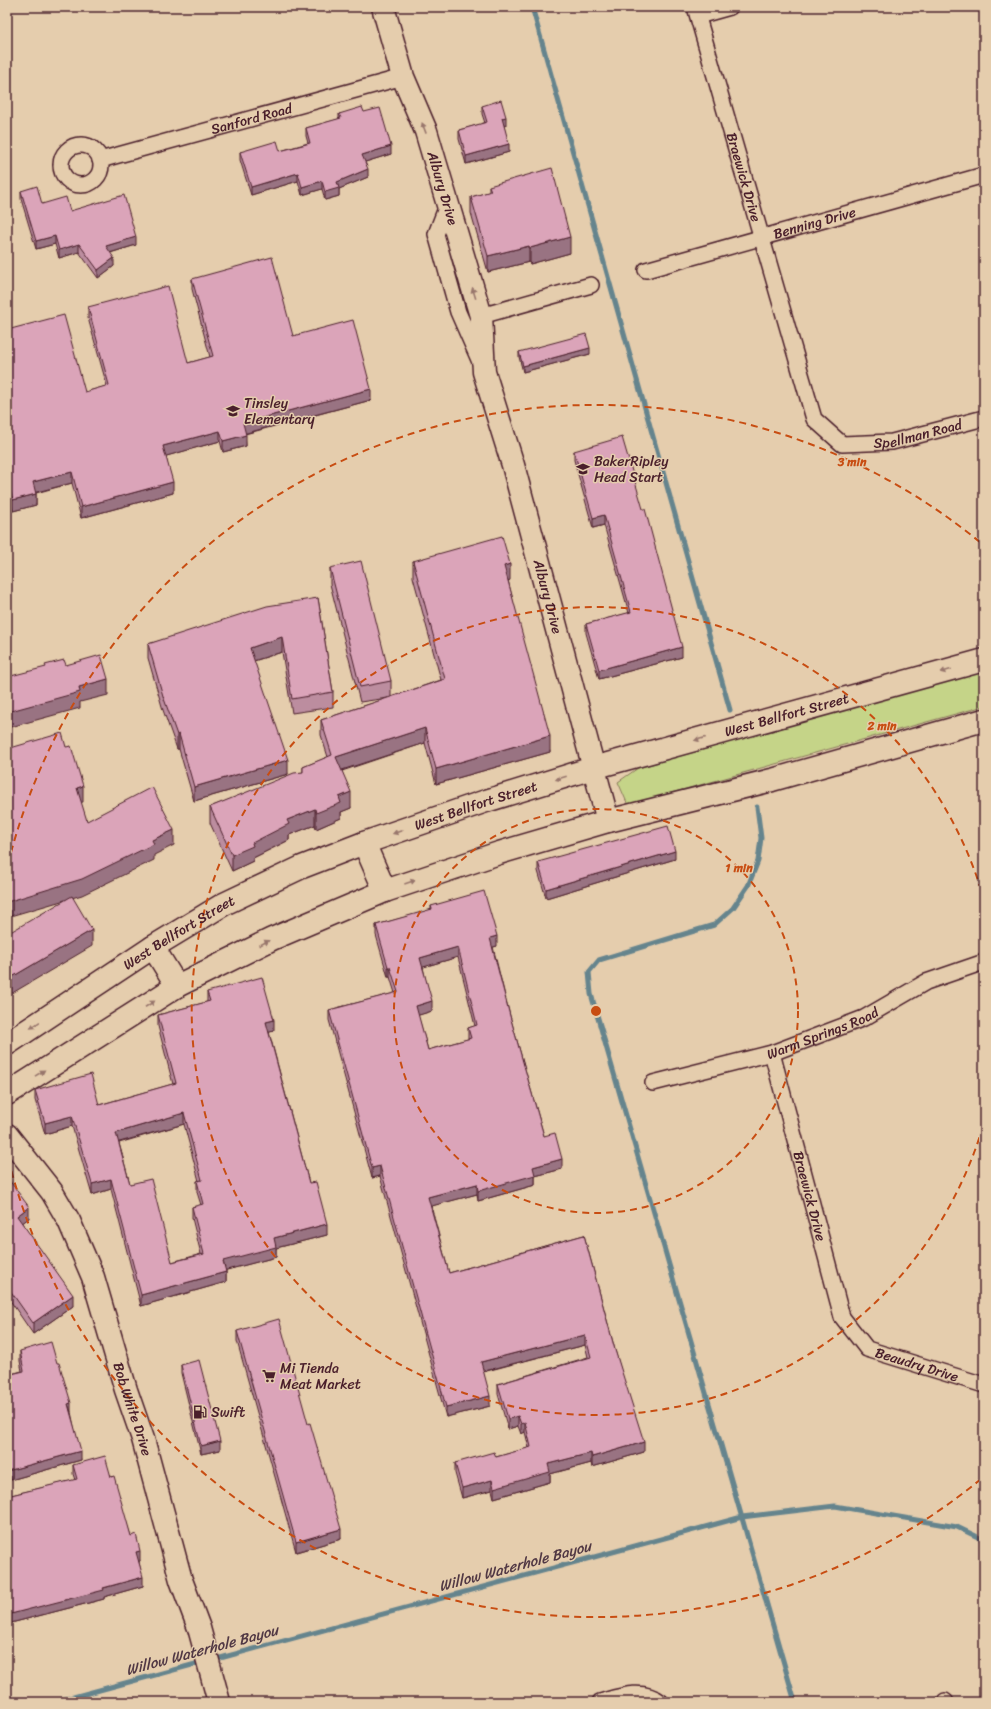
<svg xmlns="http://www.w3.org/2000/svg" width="991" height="1709" viewBox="0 0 991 1709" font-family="Sriracha,sans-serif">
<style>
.green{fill:#c5d488;stroke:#887a5a}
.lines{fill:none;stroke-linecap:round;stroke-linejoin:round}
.stream{stroke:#65848d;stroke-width:5}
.street-casing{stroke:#4a1f2b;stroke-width:18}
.secondary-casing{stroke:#4a1f2b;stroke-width:25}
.street{stroke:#e5cdad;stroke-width:15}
.secondary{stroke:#e5cdad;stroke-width:22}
.wall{fill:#bc8d9f;stroke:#4a1f2b;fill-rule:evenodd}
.shaded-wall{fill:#997382;stroke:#4a1f2b}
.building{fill:#dba4b9;stroke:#4a1f2b;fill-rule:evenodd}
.oneway{fill:#98766c}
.ring{fill:none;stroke:#c84d12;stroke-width:2;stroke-dasharray:7 5}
.labels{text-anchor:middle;stroke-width:3;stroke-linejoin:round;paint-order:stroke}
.street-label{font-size:14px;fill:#4a1f2b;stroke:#e5cdad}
.poi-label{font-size:14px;fill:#4a1f2b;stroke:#e5cdad;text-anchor:start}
.water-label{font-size:15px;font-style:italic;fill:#513844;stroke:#e5cdad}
.centre{fill:#c84d12;stroke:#e5cdad;stroke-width:2}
.ring-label{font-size:12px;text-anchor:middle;font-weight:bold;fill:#c84d12;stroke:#e5cdad;stroke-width:3;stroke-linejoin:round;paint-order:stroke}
</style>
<rect width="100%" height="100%" fill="#e5cdad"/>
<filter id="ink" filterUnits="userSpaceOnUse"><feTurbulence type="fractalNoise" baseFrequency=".025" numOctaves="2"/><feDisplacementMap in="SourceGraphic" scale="8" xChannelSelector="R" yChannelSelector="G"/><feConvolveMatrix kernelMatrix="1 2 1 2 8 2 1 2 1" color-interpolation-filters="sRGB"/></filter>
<g filter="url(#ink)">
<path class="green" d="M984,670V706L628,805L618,782L638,768Z"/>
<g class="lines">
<g class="stream">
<path d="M532,7L730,710"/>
<path d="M757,807L761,838L758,861L748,886L733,908L714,925L599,960L589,972L591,994L795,1702"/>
<path d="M213,1660L742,1517L835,1506L957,1527L984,1540"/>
<path d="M55,1702L203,1662"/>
</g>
<g class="street-casing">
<g id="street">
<path id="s1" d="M695,7L814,419L842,444L892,442L984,418"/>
<path d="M698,16L730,7"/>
<circle cx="81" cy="165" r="20"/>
<path id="s2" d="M100,160L403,77"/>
<path d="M448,203L436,234L458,312L480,362"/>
<path id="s3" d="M646,270L984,175"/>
<path d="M481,316L591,285"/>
<path id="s4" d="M772,1053L842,1317L867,1349L984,1385"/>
<path id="s5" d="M653,1083L772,1053L864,1018L926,982L984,962"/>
<path d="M945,1701L946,1702"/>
<path d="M600,1702C621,1696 642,1688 661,1702"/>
</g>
</g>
<g class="secondary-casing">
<g id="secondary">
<path id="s6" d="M383,7L403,77L426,131L481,316L484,372L513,465L608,821"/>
<path d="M364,843L385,891"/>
<path d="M153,947L177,986"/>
<path id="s7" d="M7,1044L153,947L224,904L302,867L364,843L486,801L593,768L984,660"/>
<path d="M7,1094L177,986L272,939L385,891L499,853L608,821L772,780L984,720"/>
<path id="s8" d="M7,1135L52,1192L69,1221L93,1277L126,1390L143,1439L181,1580L199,1628L219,1702"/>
</g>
</g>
<use href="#street" class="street"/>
<use href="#secondary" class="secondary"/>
</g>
<g class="wall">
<path d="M482,106L506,125L504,126L509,152L466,164L459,139V130L485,123L482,114Z"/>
<path d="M364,112L391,154L365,162L368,177L339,189V196L325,200L322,189L302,195L298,181L251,195L240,160V152L280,151L308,143L306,136V128L339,119V114Z"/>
<path d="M489,186L570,253L530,264L529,262L488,272L471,213V197L489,192Z"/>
<path d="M21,191L42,204L70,211L136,245L110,253L114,266L98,278L79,252L59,258L55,244L36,249L21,199Z"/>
<path d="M192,279L293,336L371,400L245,434L246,446L223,452L220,441L166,456L173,493L81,518L72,483L36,493V505L13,511L10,501H7V330L85,392L107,386L88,318V307L188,363L210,357L192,289Z"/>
<path d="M519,352L590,354L523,372L519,357Z"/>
<path d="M574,451L682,657L599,679L586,633V624L629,613L604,525L593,528L574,460Z"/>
<path d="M413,561L510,580H508L550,752L436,784L425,743L342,771L351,808L341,812V818L316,829L315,825L289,835V840L253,858V861L232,871L210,823V807L303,772V767L328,757L321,735V720L388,698L360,702L330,584V568L391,681V697L441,680L413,577Z"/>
<path d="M318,598L333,692V707L292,713L282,652L254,661L288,774L194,801L179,749H177L163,710L148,658V644Z"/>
<path d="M675,859L546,898L538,871V862Z"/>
<path d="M431,906L497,946L493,947L510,1016L544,1136L562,1169L535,1176V1185L478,1201L477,1194L431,1206L449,1273L584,1235L615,1350L644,1452L592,1467L591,1463L550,1474V1482L494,1498L492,1490L462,1498L455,1473V1463L496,1457L529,1448L525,1432L521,1434L518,1426L508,1429L498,1394V1384L588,1357L585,1345L483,1372L490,1406L446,1417L380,1176L372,1178L329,1020V1010L395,993L390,977H388L376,935V925L431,910ZM458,957L475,1026L468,1028V1039L428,1050L418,1015L432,1011L423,967Z"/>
<path d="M207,992L274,1031L269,1032L309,1183L327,1235L276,1248V1257L226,1270V1282L141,1306L111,1189L92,1195L72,1126L45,1134L35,1100V1090L99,1105L173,1084L158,1026V1015L207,1002ZM184,1124L199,1181H197V1192L201,1205L192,1207V1218L201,1254L172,1262L130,1184L119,1143Z"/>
<path d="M7,1182L29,1218L22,1223L73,1306L33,1334L7,1296Z"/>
<path d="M237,1331L308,1424L341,1539L296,1552L237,1341Z"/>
<path d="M20,1351L71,1412L81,1460L7,1481V1375L22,1371L20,1361Z"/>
<path d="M181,1365L220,1450L201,1454L181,1373Z"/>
<path d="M73,1465L111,1477L131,1536L140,1561H139L143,1586L104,1597V1599L7,1624V1496L75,1480L73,1474Z"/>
</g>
<g class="shaded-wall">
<path d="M506,117V125L502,126V118Z"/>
<path d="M509,144V152L466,164V156Z"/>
<path d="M391,146V154L362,163V155Z"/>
<path d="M368,169V177L339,189V196L325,200V192L337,182Z"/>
<path d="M298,173V181L251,195V187Z"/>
<path d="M322,181V189L302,195V187Z"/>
<path d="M55,236V244L36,249V241Z"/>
<path d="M136,237V245L106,254V246Z"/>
<path d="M570,237V253L530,264V248Z"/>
<path d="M79,244V252L59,258V250Z"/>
<path d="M529,246V262L488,272V256Z"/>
<path d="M114,258V266L98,278V270Z"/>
<path d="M590,348V354L523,372V366Z"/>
<path d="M371,389V400L243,434V423Z"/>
<path d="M220,431V441L163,457V446Z"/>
<path d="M246,435V446L223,452V441Z"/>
<path d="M72,472V483L33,493V482Z"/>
<path d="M173,482V493L81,518V507Z"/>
<path d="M10,490V501H7V491Z"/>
<path d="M36,494V505L13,511V500Z"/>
<path d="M604,515V525L593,528V518Z"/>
<path d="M510,564V580L504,582V566Z"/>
<path d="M282,637V652L250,662V648Z"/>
<path d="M682,647V657L599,679V670Z"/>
<path d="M108,679V695L80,702V708L7,728V712L79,687Z"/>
<path d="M425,728V743L336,772V757Z"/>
<path d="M179,734V749H177V735Z"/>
<path d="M550,736V752L436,784V769Z"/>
<path d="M288,760V774L194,801V787Z"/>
<path d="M83,786V802L77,803V788Z"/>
<path d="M351,792V808L341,812V818L316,829V813L339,797Z"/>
<path d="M315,809V825L289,835V840L253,858V861L232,871V855L287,820Z"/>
<path d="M174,830V845L154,855V860L82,895L7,917V902L152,840Z"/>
<path d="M675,851V859L546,898V889Z"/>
<path d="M92,930V946L9,995V1010L7,1011V980Z"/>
<path d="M497,936V946L490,948V938Z"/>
<path d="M458,947V957L420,968V958Z"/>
<rect x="388" y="967" width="2" height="10"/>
<path d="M432,1001V1011L416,1016V1006Z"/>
<path d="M274,1020V1031L266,1033V1022Z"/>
<path d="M184,1113V1124L116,1143V1133Z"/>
<path d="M72,1116V1126L45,1134V1123Z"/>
<path d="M562,1159V1169L535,1176V1185L478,1201V1191L533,1167Z"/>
<path d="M380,1166V1176L372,1178V1168Z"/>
<path d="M111,1179V1189L92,1195V1184Z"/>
<path d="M477,1184V1194L428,1207V1197Z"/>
<path d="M29,1207V1218L17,1227V1216Z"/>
<path d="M327,1224V1235L276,1248V1257L223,1271V1261L274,1238Z"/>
<path d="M226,1272V1282L141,1306V1295Z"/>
<path d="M73,1295V1306L33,1334V1323Z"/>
<path d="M585,1335V1345L481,1372V1362Z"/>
<path d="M490,1396V1406L446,1417V1407Z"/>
<path d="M71,1403V1412L68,1404Z"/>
<path d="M518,1416V1426L508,1429V1419Z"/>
<path d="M525,1422V1432L521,1434V1424Z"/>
<path d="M220,1441V1450L201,1454V1446Z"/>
<path d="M644,1442V1452L592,1467V1457Z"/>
<path d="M81,1451V1460L7,1481V1471Z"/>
<path d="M591,1453V1463L550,1474V1482L494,1498V1488L548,1464Z"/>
<path d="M492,1480V1490L462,1498V1488Z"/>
<path d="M341,1529V1539L296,1552V1542Z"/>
<path d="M140,1551V1561L136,1562V1552Z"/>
<path d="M143,1577V1586L104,1597V1599L7,1624V1615Z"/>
</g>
<g class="building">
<path d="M501,100L506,117L502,118L509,144L466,156L459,130L487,122L482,106Z"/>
<path d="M362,107L364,112L380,108L391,146L362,155L368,169L337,182L339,188L325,192L322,181L302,187L298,173L251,187L240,152L277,141L280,151L310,143L306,128L341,118L339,114Z"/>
<path d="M552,168L570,237L530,248L529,246L488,256L471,197L491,191L489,186Z"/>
<path d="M37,186L42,204L66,197L70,211L124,195L136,237L106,246L114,258L98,270L79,244L59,250L55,236L36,241L21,191Z"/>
<path d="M272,257L293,336L353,320L371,389L243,423L246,435L223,441L220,431L163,446L173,482L81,507L72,472L33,482L36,494L13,500L10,490L7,491V330L64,315L85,392L109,385L88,307L168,286L188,363L213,356L192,279Z"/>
<path d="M586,334L590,348L523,366L519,352Z"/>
<path d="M622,437L643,509H645L682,647L599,670L586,624L631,612L604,515L593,518L574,451Z"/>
<path d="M502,536L510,564L504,566L550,736L436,769L425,728L336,757L351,792L339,797L341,803L316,813L315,809L287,820L289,824L252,843L253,846L232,855L210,807L294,773L303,772V767L332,755L321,720L445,679L413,561Z"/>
<path d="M361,561L391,681L360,687L330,568Z"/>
<path d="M318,598L333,692L292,699L282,637L250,648L288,760L194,787L179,734L177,735L163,696L148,644L267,606Z"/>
<path d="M101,655L108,679L79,687L80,692L7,712V677L46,667L45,665L64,660L66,665Z"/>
<path d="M62,733L66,747L71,746L83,786L77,788L87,821L152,787L174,830L152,840L154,844L82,879L7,902V749Z"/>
<path d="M668,826L675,851L546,889L538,862Z"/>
<path d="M484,891L497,936L490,938L510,1016L544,1136L555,1133L562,1159L533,1167L535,1175L478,1191L477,1184L428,1197L449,1273L584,1235L615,1350L644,1442L592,1457L591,1453L548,1464L550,1472L494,1488L492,1480L462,1488L455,1463L494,1452L496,1457L531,1447L525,1422L521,1424L518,1416L508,1419L498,1384L591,1357L585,1335L481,1362L490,1396L446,1407L380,1166L372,1168L329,1010L398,992L390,967H388L376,925L432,909L431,906ZM458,947L477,1025L468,1028L471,1038L428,1050L416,1006L432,1001L420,958Z"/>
<path d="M72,896L92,930L7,980V934Z"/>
<path d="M262,977L274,1020L266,1022L309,1183L316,1182L327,1224L274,1238L276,1247L223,1261L226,1272L141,1295L111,1179L92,1184L72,1116L45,1123L35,1090L91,1074L99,1105L176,1083L158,1015L210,1001L207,992ZM184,1113L202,1180L197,1181L203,1204L192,1207L204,1254L172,1262L151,1179L130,1184L116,1133Z"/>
<path d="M9,1180L29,1207L17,1216L73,1295L33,1323L7,1286V1182Z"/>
<path d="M279,1319L308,1424L310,1423L341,1529L296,1542L237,1331Z"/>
<path d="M51,1342L57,1363H59L71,1403L68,1404L81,1451L7,1471V1375L24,1371L20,1351Z"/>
<path d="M199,1360L220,1441L201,1446L181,1365Z"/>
<path d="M105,1456L111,1477L114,1476L131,1536L136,1534L140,1551L136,1552L143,1577L103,1588L104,1590L7,1615V1496L77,1479L73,1465Z"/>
</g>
<defs><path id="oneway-solid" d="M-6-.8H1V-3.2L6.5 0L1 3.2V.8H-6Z"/></defs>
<g class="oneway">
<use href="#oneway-solid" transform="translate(424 128) rotate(-111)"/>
<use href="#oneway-solid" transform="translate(474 293) rotate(-107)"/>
<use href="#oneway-solid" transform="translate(946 671) rotate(164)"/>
<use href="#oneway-solid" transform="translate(700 739) rotate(165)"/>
<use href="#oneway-solid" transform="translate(561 778) rotate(163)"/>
<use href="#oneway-solid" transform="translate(398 832) rotate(161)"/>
<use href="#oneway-solid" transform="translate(410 882) rotate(-19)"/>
<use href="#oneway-solid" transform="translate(264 943) rotate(-27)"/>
<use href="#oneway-solid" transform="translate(150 1004) rotate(-33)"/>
<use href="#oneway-solid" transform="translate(35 1025) rotate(146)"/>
<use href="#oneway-solid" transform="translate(40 1073) rotate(-32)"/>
</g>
</g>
<g class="ring">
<circle cx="596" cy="1011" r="202"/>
<path d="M983 1126A404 404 0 1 1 983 896"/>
<path d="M981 1479A606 606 0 0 1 8 1158M8 864A606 606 0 0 1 981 543"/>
</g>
<defs>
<g id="school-bare" transform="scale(1.08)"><path d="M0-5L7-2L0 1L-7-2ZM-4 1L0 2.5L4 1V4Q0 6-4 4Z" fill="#4a1f2b" stroke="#e5cdad" stroke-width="2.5" paint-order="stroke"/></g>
<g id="supermarket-bare" transform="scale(1.08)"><path d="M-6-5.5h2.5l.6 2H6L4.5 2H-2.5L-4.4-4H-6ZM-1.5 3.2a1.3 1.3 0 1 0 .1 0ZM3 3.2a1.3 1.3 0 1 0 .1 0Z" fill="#4a1f2b" stroke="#e5cdad" stroke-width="2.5" paint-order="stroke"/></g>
<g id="fuel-bare" transform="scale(1.08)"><path d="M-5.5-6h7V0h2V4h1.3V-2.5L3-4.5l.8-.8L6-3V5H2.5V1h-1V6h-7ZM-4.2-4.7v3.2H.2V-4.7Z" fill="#4a1f2b" stroke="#e5cdad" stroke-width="2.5" paint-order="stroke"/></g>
</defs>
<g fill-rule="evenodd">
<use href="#school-bare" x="233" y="411"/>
<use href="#school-bare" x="583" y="469"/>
<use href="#supermarket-bare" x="269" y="1376"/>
<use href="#fuel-bare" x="200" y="1412"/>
</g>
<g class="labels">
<g class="street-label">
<text dy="5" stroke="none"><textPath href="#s2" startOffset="157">Sanford Road</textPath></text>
<text dy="5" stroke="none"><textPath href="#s1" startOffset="177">Braewick Drive</textPath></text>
<text dy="5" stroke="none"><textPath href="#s6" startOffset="191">Albury Drive</textPath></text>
<text dy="5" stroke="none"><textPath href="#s3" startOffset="175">Benning Drive</textPath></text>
<text dy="5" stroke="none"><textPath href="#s1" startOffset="543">Spellman Road</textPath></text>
<text dy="5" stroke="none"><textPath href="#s6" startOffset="614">Albury Drive</textPath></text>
<text dy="5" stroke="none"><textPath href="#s7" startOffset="853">West Bellfort Street</textPath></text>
<text dy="5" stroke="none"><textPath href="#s7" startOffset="529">West Bellfort Street</textPath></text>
<text dy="5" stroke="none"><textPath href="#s7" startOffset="205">West Bellfort Street</textPath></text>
<text dy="5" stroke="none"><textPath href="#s5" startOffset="177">Warm Springs Road</textPath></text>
<text dy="5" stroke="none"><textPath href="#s4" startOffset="148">Braewick Drive</textPath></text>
<text dy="5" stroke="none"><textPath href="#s4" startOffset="366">Beaudry Drive</textPath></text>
<text dy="5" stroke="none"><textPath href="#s8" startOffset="305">Bob White Drive</textPath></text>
</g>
<g class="poi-label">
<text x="244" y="408">Tinsley<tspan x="244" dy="16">Elementary</tspan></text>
<text x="594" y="466">BakerRipley<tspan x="594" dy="16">Head Start</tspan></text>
<text x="280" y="1373">Mi Tienda<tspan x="280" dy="16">Meat Market</tspan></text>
<text x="211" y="1417">Swift</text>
</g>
<g class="water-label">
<text transform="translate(515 1566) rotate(-15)" y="5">Willow Waterhole Bayou</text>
<text transform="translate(202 1650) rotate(-15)" y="5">Willow Waterhole Bayou</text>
</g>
</g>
<circle cx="596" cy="1011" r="6" class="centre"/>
<g class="ring-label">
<text x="852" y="466">3 min</text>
<text x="882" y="730">2 min</text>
<text x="739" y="872">1 min</text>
</g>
<rect width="991" height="1709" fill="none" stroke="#e5cdad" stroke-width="24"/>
<rect x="12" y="12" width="967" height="1685" fill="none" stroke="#4a1f2b" stroke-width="1.5" filter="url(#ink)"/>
</svg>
